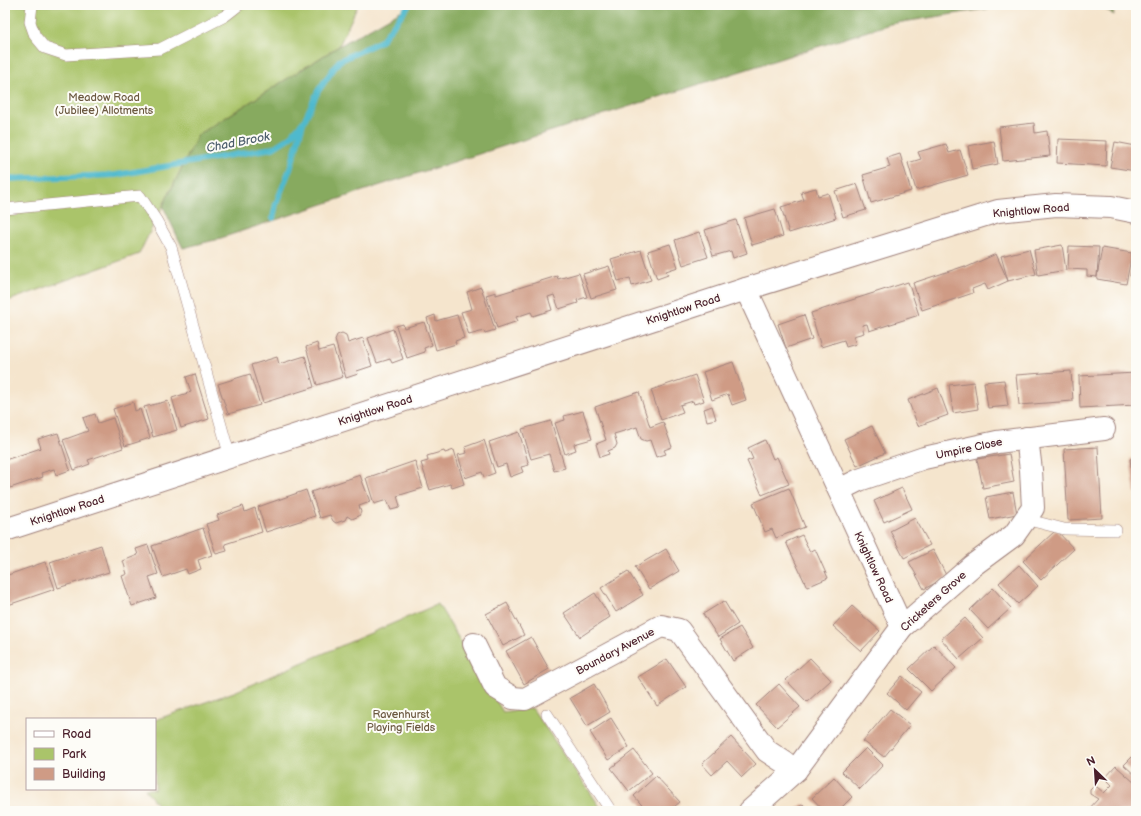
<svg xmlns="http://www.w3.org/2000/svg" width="1141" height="816" viewBox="0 0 1141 816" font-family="'Balsamiq Sans',sans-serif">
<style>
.green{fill:#aac46a;stroke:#7a724a}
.forest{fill:#87aa5e;stroke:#686444}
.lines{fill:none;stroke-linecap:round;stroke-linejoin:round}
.stream{stroke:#50b9cd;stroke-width:6}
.building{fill:#cf9b85}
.service-casing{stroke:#a0827c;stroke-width:12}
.minor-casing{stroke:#a0827c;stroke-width:24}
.service{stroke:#fff;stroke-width:11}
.minor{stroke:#fff;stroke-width:22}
.labels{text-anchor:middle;stroke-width:4;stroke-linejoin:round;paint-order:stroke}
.park-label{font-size:11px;fill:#6c5941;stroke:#fdfcf7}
.street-label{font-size:11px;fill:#4a1f2b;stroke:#fdfcf7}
.water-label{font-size:12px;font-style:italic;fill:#4c5d6c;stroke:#fdfcf7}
</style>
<rect width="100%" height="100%" fill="#fdfcf7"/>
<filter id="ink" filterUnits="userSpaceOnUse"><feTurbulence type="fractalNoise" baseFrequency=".025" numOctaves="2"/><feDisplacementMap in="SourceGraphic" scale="8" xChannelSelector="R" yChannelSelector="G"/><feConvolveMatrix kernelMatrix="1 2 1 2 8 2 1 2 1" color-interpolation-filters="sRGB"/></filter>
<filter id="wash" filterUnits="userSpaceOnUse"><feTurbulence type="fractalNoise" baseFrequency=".012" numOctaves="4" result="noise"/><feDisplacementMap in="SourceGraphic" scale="16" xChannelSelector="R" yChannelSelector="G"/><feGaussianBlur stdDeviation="0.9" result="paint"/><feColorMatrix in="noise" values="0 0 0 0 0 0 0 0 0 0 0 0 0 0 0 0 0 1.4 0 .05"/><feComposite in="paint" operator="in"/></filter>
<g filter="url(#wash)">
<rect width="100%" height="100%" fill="#f5e5cd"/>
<g class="green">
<path d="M5,5H358L339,46L198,135L139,254L5,302Z"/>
<path d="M438,604L503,712L532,708L603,811H162L145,789H155V720L234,692Z"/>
</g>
<g class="forest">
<path d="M411,5H1011L890,24L381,185L215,240L183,248L178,238L163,206L198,135L339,46Z"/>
<path d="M1099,5H1112L1114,15Z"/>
</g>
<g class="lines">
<g class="stream">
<path d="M5,179L116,175L273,148L290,137L304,121L318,91L339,61L381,41L409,5"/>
<path d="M273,218L276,204L291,166L303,123"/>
</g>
</g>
<g id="blocks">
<g class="building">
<path d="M1034,123L1035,133L1047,131L1050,156L1003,161L999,127Z"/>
<path d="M1058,139L1107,141L1106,166L1057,163Z"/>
<path d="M994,141L998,164L972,169L968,146Z"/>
<path d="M1115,142L1136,146V171L1110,167Z"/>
<path d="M946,144L949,153L960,150L968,175L916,190L908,163L921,159L918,152Z"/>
<path d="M900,154L911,191L871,203L863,175L890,167L887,158Z"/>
<path d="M857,184L866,210L843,217L835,191Z"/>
<path d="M816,188L818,196L828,193L836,218L789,233L781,207L804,200L801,192Z"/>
<path d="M775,209L783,236L752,245L744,218Z"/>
<path d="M736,220L747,253L733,258L731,251L713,256L705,230Z"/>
<path d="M699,232L708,257L683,265L675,240Z"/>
<path d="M670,244L678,267L666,271L668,275L657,279L648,251Z"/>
<path d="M1062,245L1066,270L1038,275L1034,250Z"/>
<path d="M1069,246L1099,247L1097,277L1102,248L1132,253L1126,284L1097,279V277L1087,276V270L1068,269Z"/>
<path d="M1029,249L1036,274L1008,281L1001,256Z"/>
<path d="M641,250L651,280L632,286L630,278L618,281L611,259Z"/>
<path d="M996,254L1008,281L988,290L985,284L972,289L973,293L922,310L913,283L965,266V268Z"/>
<path d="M1136,257V289L1132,287L1135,278L1130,276Z"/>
<path d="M609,266L617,290L591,298L583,274Z"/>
<path d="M579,273L587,297L577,300L578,303L559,309L554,295L548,297L552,310L533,316L531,312L516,317L518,321L497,328L486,295L496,292V295L557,276L558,279Z"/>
<path d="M908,282L919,315L869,331L867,324L862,325L864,333L853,336L856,344L846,347L844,340L821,347L811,313Z"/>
<path d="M481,287L495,330L485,333L484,331L469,335L461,312L472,309L467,292Z"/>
<path d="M435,315L436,321L457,315L464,338L455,341L456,344L436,350L427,318Z"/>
<path d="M804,315L812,339L786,348L778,324Z"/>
<path d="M424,322L432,345L424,348L425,352L407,358L396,326L403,324L404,328Z"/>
<path d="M393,329L403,359L392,363L390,359L377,363L368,338Z"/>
<path d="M342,333L346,335L348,343L363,338L372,366L357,371L358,374L346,378L335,340L337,335Z"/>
<path d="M317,343L319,351L333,347L343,377L317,385L306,347Z"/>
<path d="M305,356L314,387L263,403L251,365L277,357L279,364Z"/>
<path d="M733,362L746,400L732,405L728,394L712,400L703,372Z"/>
<path d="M1071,371L1073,401L1019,405L1016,375Z"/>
<path d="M1136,373V405L1080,408L1079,376Z"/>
<path d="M195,374L209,419L181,428L172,398L191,392L186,377Z"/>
<path d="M250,374L260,405L228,414L218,384Z"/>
<path d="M695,375L704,401L694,404L693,401L680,405L683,412L661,420L651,390Z"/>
<path d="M1004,380L1008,406L988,408L984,382Z"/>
<path d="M974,382L978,409L953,413L949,385Z"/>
<path d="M938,388L948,415L918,426L908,400Z"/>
<path d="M639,392L650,427L663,422L672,447L664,450L666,454L656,457L650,440L646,441L641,439L637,427L614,434L617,444L615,448L608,451L609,454L600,457L596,444L606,440L595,407Z"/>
<path d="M168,401L177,430L153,437L144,407Z"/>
<path d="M133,402L135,411L140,409L150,438L125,446L113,409Z"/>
<path d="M712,406L716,419L707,421L704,409Z"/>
<path d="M583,411L592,439L574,444L576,450L565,454L555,423L565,420L564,416Z"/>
<path d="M95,414L98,423L113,418L123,448L88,460L90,464L74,470L63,440L88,431L83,418Z"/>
<path d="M551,421L565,468L554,471L549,454L531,459L522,429Z"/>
<path d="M872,426L885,453L857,466L844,439Z"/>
<path d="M519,432L529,465L521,467L523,472L510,477L506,464L497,467L489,442Z"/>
<path d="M58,433L70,470L56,475L54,469L41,473L43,477L10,488L5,472V460L41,448L38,439Z"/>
<path d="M484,440L495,473L484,477L482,472L465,478L458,455L467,453L465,447Z"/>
<path d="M765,440L773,459L777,457L789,484L762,495L747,461L753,459L748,448Z"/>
<path d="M1098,447L1102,518L1068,520L1064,449Z"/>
<path d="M454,450L464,484L452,488L450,484L430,490L421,463L428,461L427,456L444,451L445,453Z"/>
<path d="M1009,454L1014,482L983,488L977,459Z"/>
<path d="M1136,458V493H1135L1130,459Z"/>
<path d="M415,461L423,488L397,496L400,506L399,508L391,510L387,500L374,504L366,478Z"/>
<path d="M360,475L370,502L359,506L361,512L359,516L352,519L347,516L345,520L336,523L333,521L330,515L320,518L311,492Z"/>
<path d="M789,488L805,527L776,538L772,529L765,532L753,503Z"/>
<path d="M902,488L912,509L884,522L874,501Z"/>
<path d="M306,490L315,516L266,532L258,507Z"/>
<path d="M1013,492L1017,514L990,519L986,497Z"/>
<path d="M243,506L245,512L255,508L262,532L225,544L227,551L216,554L206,524L219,520L217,515Z"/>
<path d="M915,518L930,545L904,558L890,531Z"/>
<path d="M203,528L212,555L198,560L201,569L188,574L186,569L163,577L152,546Z"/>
<path d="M1056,530L1074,549L1041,580L1023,561Z"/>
<path d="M802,535L810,552L815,549L828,578L807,587L786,542Z"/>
<path d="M101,545L109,572L58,588L50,562Z"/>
<path d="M148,545L158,574L149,577L156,598L132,606L122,576L127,574L123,561L138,555L136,549Z"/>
<path d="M666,549L679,571L649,589L635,567Z"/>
<path d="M933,550L947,577L924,589L909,562Z"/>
<path d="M45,562L55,589L5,606V576Z"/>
<path d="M1019,565L1038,586L1018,604L999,583Z"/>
<path d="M628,571L643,595L616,612L601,588Z"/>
<path d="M993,588L1011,608L988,629L970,610Z"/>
<path d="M595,593L610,617L580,637L564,613Z"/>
<path d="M724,601L738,624L718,637L703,614Z"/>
<path d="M507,603L524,635L503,646L486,614Z"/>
<path d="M852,606L880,631L861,651L833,626Z"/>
<path d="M965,618L983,638L959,659L941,639Z"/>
<path d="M740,627L753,648L733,661L720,639Z"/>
<path d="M531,637L549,669L524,684L506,651Z"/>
<path d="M934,645L956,668L931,691L909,669Z"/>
<path d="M810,658L831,680L807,702L786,680Z"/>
<path d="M667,659L686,687L657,706L638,677Z"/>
<path d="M902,676L921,692L906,710L887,693Z"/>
<path d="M594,684L610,712L587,726L570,698Z"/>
<path d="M779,684L800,707L777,727L756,705Z"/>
<path d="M890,709L910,725L884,757L863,741Z"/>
<path d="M611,718L629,747L608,760L590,732Z"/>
<path d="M731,737L756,764L742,777L727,761L712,775L702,764Z"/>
<path d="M866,748L883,765L860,789L842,772Z"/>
<path d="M634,750L652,773L629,791L611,768Z"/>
<path d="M1135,754L1136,755V776L1124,765Z"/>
<path d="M1116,766L1136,784V804L1129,811H1087L1098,799L1090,794V790L1093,787H1097L1104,793L1112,785L1105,778Z"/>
<path d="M656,776L680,802L669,811H647L634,796Z"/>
<path d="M834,777L852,797L838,811H824L812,798Z"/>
<path d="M803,804L809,811H794Z"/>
<path d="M686,807L690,811H682Z"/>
</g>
</g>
</g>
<g filter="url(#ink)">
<use href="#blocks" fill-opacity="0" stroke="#a0827c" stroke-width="1"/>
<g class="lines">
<g class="service-casing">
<g id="service">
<path d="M32,5L30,22L35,36L45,48L66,55L160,49L225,16L239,5"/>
<path d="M5,209L140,196L156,220L171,247L230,457"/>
<path d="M1025,519L1064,529L1116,530"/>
<path d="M547,714L611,811"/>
</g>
</g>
<g class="minor-casing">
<g id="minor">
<path d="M746,289L902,627"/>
<path d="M839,490L859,480L924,458L997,442L1104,429"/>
<path d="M5,530L746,289L998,211L1056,205L1111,207L1136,212"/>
<path d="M474,644L495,687L513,698L525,699L661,626L679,630L767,751L796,770"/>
<path d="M750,811L796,770L902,627L972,566L1014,535L1033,508L1031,470L1027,438"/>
</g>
</g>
<use href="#service" class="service"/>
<use href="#minor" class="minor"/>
</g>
</g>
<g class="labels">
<g class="park-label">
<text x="104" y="101">Meadow Road<tspan x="104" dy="13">(Jubilee) Allotments</tspan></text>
<text x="401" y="718">Ravenhurst<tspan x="401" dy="13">Playing Fields</tspan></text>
</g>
<g class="street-label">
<text transform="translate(1031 210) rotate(-5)" y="4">Knightlow Road</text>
<text transform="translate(683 309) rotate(-18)" y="4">Knightlow Road</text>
<text transform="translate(375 410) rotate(-18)" y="4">Knightlow Road</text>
<text transform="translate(969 448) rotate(-12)" y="4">Umpire Close</text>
<text transform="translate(67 510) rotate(-18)" y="4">Knightlow Road</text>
<text transform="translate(874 567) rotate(65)" y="4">Knightlow Road</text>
<text transform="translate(933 601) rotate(-42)" y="4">Cricketers Grove</text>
<text transform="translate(615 651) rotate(-28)" y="4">Boundary Avenue</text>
</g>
<g class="water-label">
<text transform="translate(238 142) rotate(-11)" y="4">Chad Brook</text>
</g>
</g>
<rect width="1141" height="816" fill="none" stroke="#fdfcf7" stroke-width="20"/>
<rect x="26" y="718" width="130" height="72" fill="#fdfcf7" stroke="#b5a4a5"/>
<rect x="34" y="731" width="20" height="6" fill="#ffffff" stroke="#b5a4a5"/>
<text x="62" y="738" font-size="12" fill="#4a1f2b">Road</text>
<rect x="34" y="748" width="20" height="12" fill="#aac46a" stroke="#b5a4a5"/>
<text x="62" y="758" font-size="12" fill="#4a1f2b">Park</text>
<rect x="34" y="768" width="20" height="12" fill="#cf9b85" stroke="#b5a4a5"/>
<text x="62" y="778" font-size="12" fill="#4a1f2b">Building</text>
<g transform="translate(1095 770) rotate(335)" stroke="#fdfcf7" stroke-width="3" paint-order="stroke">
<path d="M0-3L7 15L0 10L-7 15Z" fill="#4a1f2b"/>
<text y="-6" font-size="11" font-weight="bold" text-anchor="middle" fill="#4a1f2b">N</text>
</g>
</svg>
